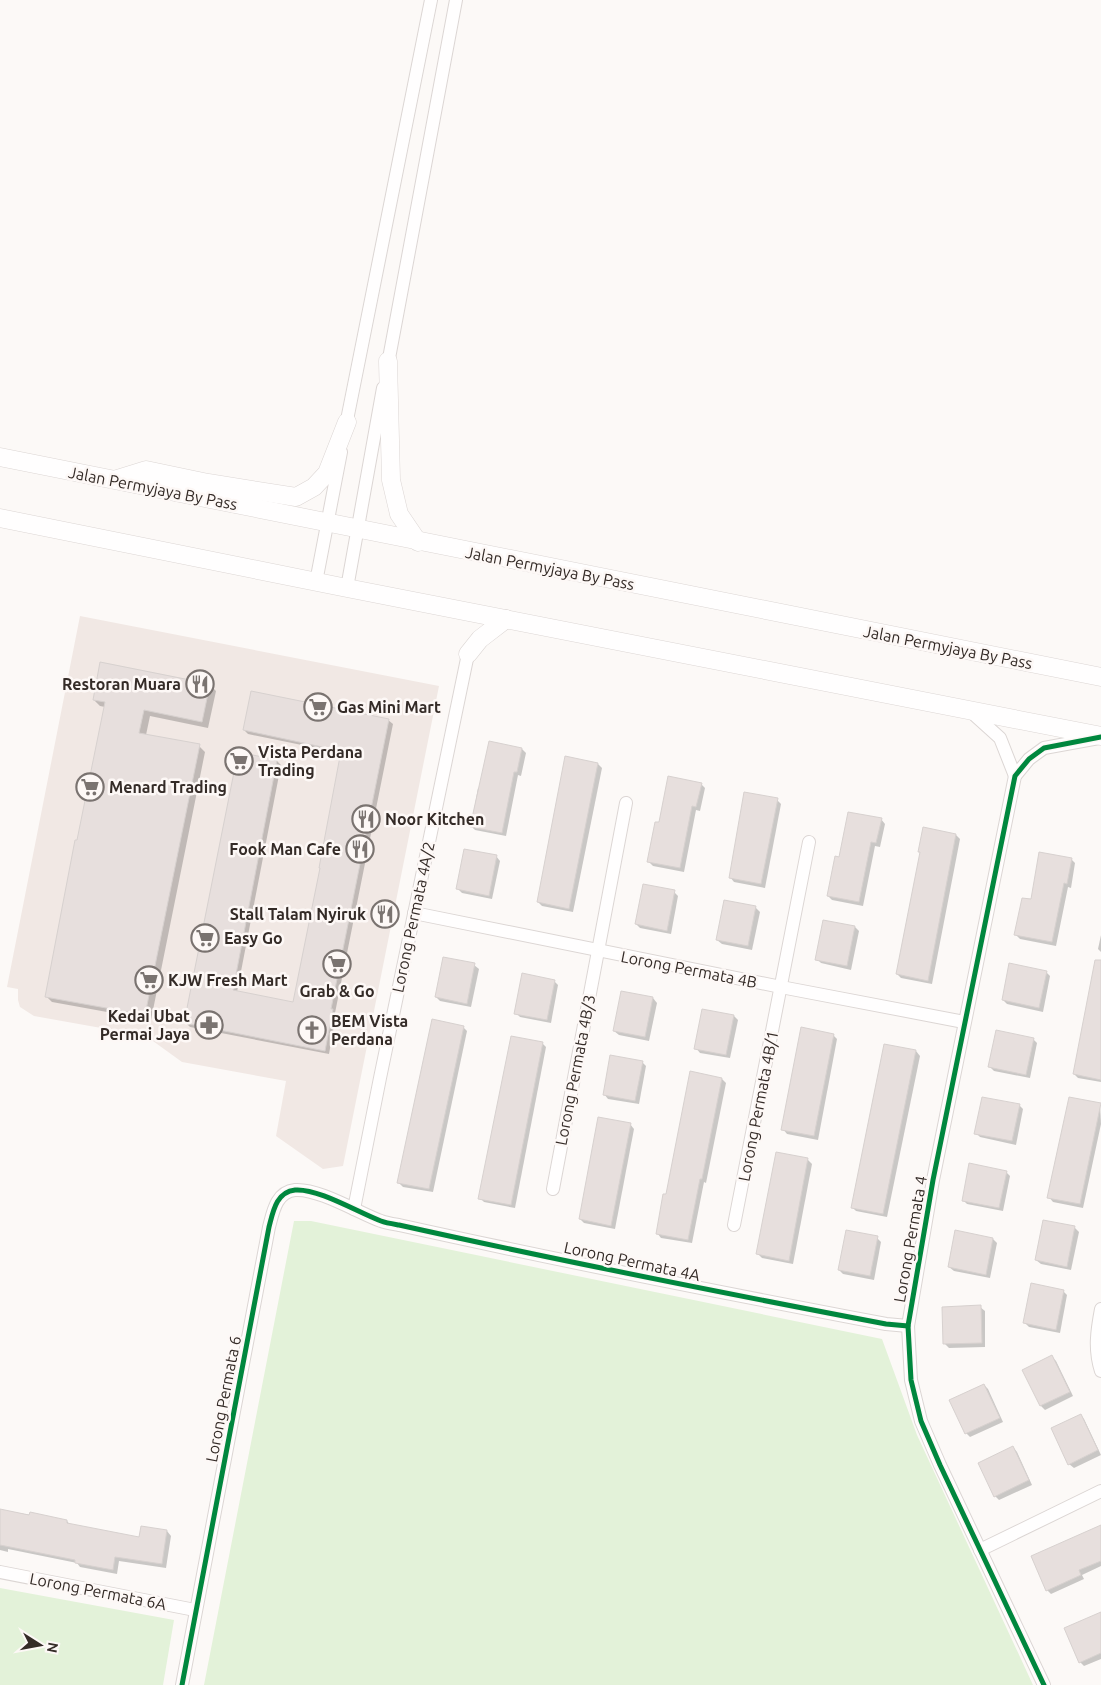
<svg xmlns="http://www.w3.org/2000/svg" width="1101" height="1685" viewBox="0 0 1101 1685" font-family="Ubuntu,sans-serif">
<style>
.built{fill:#f1e8e4}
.green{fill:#e3f2d9}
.shadow{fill:#0003}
.building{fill:#e7dfdd;stroke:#d7d1cf}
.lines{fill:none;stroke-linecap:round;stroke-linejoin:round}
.street-casing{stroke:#dcd6d4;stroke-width:14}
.secondary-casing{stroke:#dcd6d4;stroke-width:19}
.street{stroke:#fffefe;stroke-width:12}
.secondary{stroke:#fffefe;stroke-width:18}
.cycleway-casing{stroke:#fdf8f6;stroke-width:8}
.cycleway{stroke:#00873e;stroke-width:5}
.labels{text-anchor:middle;stroke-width:5;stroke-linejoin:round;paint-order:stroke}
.street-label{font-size:16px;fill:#342b27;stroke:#fdf8f6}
.poi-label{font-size:16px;font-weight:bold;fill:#342b27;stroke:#fdf8f6;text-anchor:start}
</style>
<rect width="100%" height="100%" fill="#fcf9f7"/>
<path class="built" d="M80,616L439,686L343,1166L323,1169L276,1136L286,1081L182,1062L146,1036L34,1016L20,1007L18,1000V989L7,987Z"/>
<g class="green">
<path d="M294,1221H311L882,1339L917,1435L1033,1685H204Z"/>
<path d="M0,1588L174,1620L163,1685H0Z"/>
</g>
<g class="shadow">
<path d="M210,685L216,691L208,728L150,716L146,735L199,746L205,752L151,1020L52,1002L46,996L105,707L100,706L94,700Z"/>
<path d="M388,720L393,724L335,1013L336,1015L329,1054L190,1027L186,1023L277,761L281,765L237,992L294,1003L321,868L341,753L248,734L244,730Z"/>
<path d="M522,749L526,753L521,776L518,775L506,836L475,830L471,826L478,788H480Z"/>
<path d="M598,764L602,768L573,912L542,906L538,902Z"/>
<path d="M701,784L705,788L700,811L696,810L684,872L653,866L649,862L660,824Z"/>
<path d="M777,800L781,804L765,888L734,882L730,877Z"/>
<path d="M881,819L885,824L880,847L875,846L863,906L832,900L828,896L840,858Z"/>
<path d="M956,835L960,839L932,984L901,978L897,974L921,853L919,852Z"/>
<path d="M496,856L500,861L492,899L462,893L458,889Z"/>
<path d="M1071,859L1075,863L1071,888L1068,887L1056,946L1020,939L1015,934L1032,901Z"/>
<path d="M674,892L678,896L671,934L640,928L636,924Z"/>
<path d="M755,907L760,912L752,950L722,944L717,940Z"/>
<path d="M855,927L859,931L851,970L821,963L817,959Z"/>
<path d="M1101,935V952L1098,949Z"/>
<path d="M474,965L479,969L471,1007L440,1001L436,997Z"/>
<path d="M1046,972L1050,976L1043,1012L1007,1004L1003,1000Z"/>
<path d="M1101,976V1082L1078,1078L1074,1074Z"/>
<path d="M554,981L558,985L551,1023L520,1017L516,1013Z"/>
<path d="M653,998L657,1003L649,1041L619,1035L614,1031Z"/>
<path d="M703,1010L734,1016L738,1020L730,1058L700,1053L696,1048Z"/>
<path d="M463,1027L467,1031L433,1192L403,1187L398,1182Z"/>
<path d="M833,1035L837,1039L818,1140L787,1134L783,1129Z"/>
<path d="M1033,1039L1037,1043L1030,1078L994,1071L990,1067Z"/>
<path d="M542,1043L546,1047L515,1208L484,1202L480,1198Z"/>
<path d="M916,1051L920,1056L887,1217L856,1211L852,1207Z"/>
<path d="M642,1062L646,1066L639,1104L608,1099L604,1094Z"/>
<path d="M722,1079L726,1083L706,1183L704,1182L692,1243L661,1238L657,1233L667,1196Z"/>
<path d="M1100,1104L1101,1124L1083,1208L1053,1202L1049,1197Z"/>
<path d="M1019,1105L1023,1109L1016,1145L980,1137L976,1133Z"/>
<path d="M630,1124L634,1129L615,1229L584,1223L580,1219Z"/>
<path d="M777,1154L808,1160L812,1164L793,1264L762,1258L758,1254Z"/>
<path d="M1006,1172L1010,1176L1003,1211L967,1204L963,1200Z"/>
<path d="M1075,1228L1079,1232L1071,1270L1041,1264L1036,1260Z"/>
<path d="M877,1238L881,1242L874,1280L843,1274L839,1270Z"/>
<path d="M993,1239L997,1243L990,1278L954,1271L949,1267Z"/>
<path d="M1063,1291L1067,1295L1060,1333L1029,1327L1025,1323Z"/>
<path d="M980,1307L985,1311V1347L949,1348L945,1344Z"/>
<path d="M1052,1357L1056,1361L1073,1396L1045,1410L1041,1406L1024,1370Z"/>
<path d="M984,1385L988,1389L1003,1422L970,1437L966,1433Z"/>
<path d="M1080,1415L1084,1419L1101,1455L1074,1468L1069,1464Z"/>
<path d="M1013,1447L1017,1452L1032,1485L999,1500L995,1496Z"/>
<path d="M0,1510L67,1521L70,1525L140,1539L167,1531L171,1536L166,1568L119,1561L117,1574L80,1567L77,1563L8,1549V1552L0,1550Z"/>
<path d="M1101,1526V1566L1082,1575L1084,1579L1051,1594L1047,1590Z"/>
<path d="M1101,1615V1659L1084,1666L1080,1662Z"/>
</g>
<g class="building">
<path d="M100,662L210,684L202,722L144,710L139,733L200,744L145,1015L45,997L75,840H77L105,702L93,700Z"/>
<path d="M251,691L389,719L331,1009H333L325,1051L184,1023L238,752L277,760L233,990L293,1002L320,868H319L341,751L243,730Z"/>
<path d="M489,741L522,748L517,772H514L502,833L470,827Z"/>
<path d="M565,756L598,763L569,909L537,902Z"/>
<path d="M668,776L702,783L696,807L692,806L680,868L647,862L655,822H659Z"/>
<path d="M744,792L778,798L761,884L729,878Z"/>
<path d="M848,812L882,818L876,843L871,842L859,902L827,896L835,856L839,857Z"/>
<path d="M923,827L956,834L928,981L896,974L920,852H918Z"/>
<path d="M464,849L497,855L489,896L456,889Z"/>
<path d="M1039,852L1072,858L1067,884L1064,883L1052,942L1014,935L1022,898L1031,899Z"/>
<path d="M643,884L675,890L667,931L635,924Z"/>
<path d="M724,900L756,906L748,946L716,940Z"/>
<path d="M823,920L855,926L847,966L815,960Z"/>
<path d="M443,957L475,963L467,1004L435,997Z"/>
<path d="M1095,960H1101V1080L1073,1074Z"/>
<path d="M1009,963L1047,971L1039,1008L1002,1000Z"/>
<path d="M522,973L555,980L547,1020L514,1014Z"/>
<path d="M621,991L653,997L645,1037L613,1031Z"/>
<path d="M702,1009L734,1015L726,1055L694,1049Z"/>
<path d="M432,1019L464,1026L429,1189L397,1183Z"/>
<path d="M801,1027L834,1034L814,1136L781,1130Z"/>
<path d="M996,1030L1034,1038L1026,1075L988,1067Z"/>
<path d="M511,1036L543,1042L511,1205L478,1199Z"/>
<path d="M884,1044L916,1050L883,1214L851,1208Z"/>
<path d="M610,1055L643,1061L635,1101L603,1095Z"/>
<path d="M690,1071L722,1078L702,1179H700L688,1240L656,1234L663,1194H666Z"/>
<path d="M982,1097L1020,1104L1012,1141L974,1134Z"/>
<path d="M1069,1097L1101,1103L1080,1204L1047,1198Z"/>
<path d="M598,1117L631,1123L611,1226L579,1219Z"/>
<path d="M776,1152L808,1158L789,1261L756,1254Z"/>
<path d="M969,1163L1007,1171L999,1208L962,1201Z"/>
<path d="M1043,1220L1075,1226L1067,1267L1035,1260Z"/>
<path d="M846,1230L878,1236L870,1276L838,1270Z"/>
<path d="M955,1230L993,1238L986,1275L948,1267Z"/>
<path d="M1031,1283L1064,1290L1056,1330L1023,1323Z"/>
<path d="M981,1305L982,1343L943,1344L942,1307Z"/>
<path d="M1052,1355L1070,1392L1040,1406L1022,1370Z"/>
<path d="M984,1384L1000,1418L965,1434L949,1400Z"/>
<path d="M1081,1414L1098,1450L1068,1465L1051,1428Z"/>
<path d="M1013,1446L1029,1480L994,1497L978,1463Z"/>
<path d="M0,1509L29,1515L30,1512L67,1520V1523L139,1537L141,1526L167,1530L162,1564L115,1557L113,1570L75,1563V1560L0,1545Z"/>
<path d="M1101,1525V1561L1079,1570L1081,1575L1046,1591L1031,1556Z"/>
<path d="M1101,1612V1653L1079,1663L1064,1628Z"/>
</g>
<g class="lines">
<g class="street-casing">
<g id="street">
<path d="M387,369L456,0"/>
<path d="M345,430L431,0"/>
<path d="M316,582L341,452"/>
<path d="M347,588L383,388"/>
<path d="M969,710L1000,738L1015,776"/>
<path d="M414,913L781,987L964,1022"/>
<path d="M553,1189L626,803"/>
<path d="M354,1209L380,1078L468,654"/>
<path d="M734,1225L809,842"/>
<path d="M1101,1309C1097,1330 1094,1350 1101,1371"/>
<path d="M980,1550L1101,1491"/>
<path d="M0,1572L195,1610"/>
<path d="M182,1685L269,1227C273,1212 276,1192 295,1190C318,1188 359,1213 381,1221C386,1223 393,1224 399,1225C561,1261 723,1293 886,1324L908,1326"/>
<path d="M1044,1685L940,1465L921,1421L911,1380L908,1326L933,1180L1015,776L1029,759L1044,748L1099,738"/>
</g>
</g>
<g class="secondary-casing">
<g id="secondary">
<path d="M388,361L391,480L399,514L418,542"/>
<path d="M0,457L1101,677"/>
<path d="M117,479L146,470L208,483L296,497L314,487L327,473L347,422"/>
<path d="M0,518L347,588L1101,736"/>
<path d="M468,654L480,639L506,619"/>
</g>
</g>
<use href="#street" class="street"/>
<use href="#secondary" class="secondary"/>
<g class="cycleway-casing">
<g id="cycleway">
<path d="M182,1685L269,1227C273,1212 276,1192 295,1190C318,1188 359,1213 381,1221C386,1223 393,1224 399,1225C561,1261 723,1293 886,1324L908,1326"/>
<path d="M1044,1685L940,1465L921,1421L911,1380L908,1326L933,1180L1015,776L1029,759L1044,748L1101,737"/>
</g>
</g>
<use href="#cycleway" class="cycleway"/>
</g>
<defs>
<g id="restaurant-ring" transform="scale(1.4375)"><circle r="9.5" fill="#fdf8f6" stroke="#7a7370" stroke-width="1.5"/><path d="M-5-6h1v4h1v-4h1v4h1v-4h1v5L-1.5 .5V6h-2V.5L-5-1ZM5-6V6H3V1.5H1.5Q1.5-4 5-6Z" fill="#7a7370"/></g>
<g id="supermarket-ring" transform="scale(1.4375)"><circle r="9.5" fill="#fdf8f6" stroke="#7a7370" stroke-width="1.5"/><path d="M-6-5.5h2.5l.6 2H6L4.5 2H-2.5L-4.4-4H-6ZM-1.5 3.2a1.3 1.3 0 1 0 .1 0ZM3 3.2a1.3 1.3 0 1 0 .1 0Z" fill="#7a7370"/></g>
<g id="pharmacy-ring" transform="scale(1.4375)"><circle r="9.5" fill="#fdf8f6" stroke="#7a7370" stroke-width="1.5"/><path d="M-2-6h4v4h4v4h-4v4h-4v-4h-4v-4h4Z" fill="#7a7370"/></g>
<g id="church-ring" transform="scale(1.4375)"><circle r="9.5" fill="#fdf8f6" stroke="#7a7370" stroke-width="1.5"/><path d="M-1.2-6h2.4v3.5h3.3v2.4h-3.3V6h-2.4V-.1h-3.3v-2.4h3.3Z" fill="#7a7370"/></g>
</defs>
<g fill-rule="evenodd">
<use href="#restaurant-ring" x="200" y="684"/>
<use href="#supermarket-ring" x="318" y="707"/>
<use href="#supermarket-ring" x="239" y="761"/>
<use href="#supermarket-ring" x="90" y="787"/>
<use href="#restaurant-ring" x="366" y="819"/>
<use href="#restaurant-ring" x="360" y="849"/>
<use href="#restaurant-ring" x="385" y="914"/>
<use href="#supermarket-ring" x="205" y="938"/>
<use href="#supermarket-ring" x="337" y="964"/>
<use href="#supermarket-ring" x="149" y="980"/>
<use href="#pharmacy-ring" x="209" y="1025"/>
<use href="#church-ring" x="312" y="1030"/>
</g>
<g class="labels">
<g class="street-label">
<text transform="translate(153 488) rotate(11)" y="6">Jalan Permyjaya By Pass</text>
<text transform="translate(550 568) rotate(11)" y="6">Jalan Permyjaya By Pass</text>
<text transform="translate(948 647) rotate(11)" y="6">Jalan Permyjaya By Pass</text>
<text transform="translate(413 917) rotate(-78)" y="6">Lorong Permata 4A/2</text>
<text transform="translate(689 969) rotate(11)" y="6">Lorong Permata 4B</text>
<text transform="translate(575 1070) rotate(-79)" y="6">Lorong Permata 4B/3</text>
<text transform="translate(758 1106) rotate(-79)" y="6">Lorong Permata 4B/1</text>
<text transform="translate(910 1239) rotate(-80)" y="6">Lorong Permata 4</text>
<text transform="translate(632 1261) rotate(12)" y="6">Lorong Permata 4A</text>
<text transform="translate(223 1399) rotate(-79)" y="6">Lorong Permata 6</text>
<text transform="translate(98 1591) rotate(11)" y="6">Lorong Permata 6A</text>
</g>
<g class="poi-label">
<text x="181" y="690" text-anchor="end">Restoran Muara</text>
<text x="337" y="713">Gas Mini Mart</text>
<text x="258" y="758">Vista Perdana<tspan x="258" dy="18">Trading</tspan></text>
<text x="109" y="793">Menard Trading</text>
<text x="385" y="825">Noor Kitchen</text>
<text x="341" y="855" text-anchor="end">Fook Man Cafe</text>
<text x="366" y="920" text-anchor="end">Stall Talam Nyiruk</text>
<text x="224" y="944">Easy Go</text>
<text x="168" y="986">KJW Fresh Mart</text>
<text x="337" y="997" text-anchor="middle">Grab &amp; Go</text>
<text x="190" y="1022" text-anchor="end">Kedai Ubat<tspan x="190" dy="18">Permai Jaya</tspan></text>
<text x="331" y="1027">BEM Vista<tspan x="331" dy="18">Perdana</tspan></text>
</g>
</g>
<g transform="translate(40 1645) rotate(101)" stroke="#fdf8f6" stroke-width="4" paint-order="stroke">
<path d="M0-4L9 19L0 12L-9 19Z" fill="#342b27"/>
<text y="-8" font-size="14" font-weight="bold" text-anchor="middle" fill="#342b27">N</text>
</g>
</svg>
